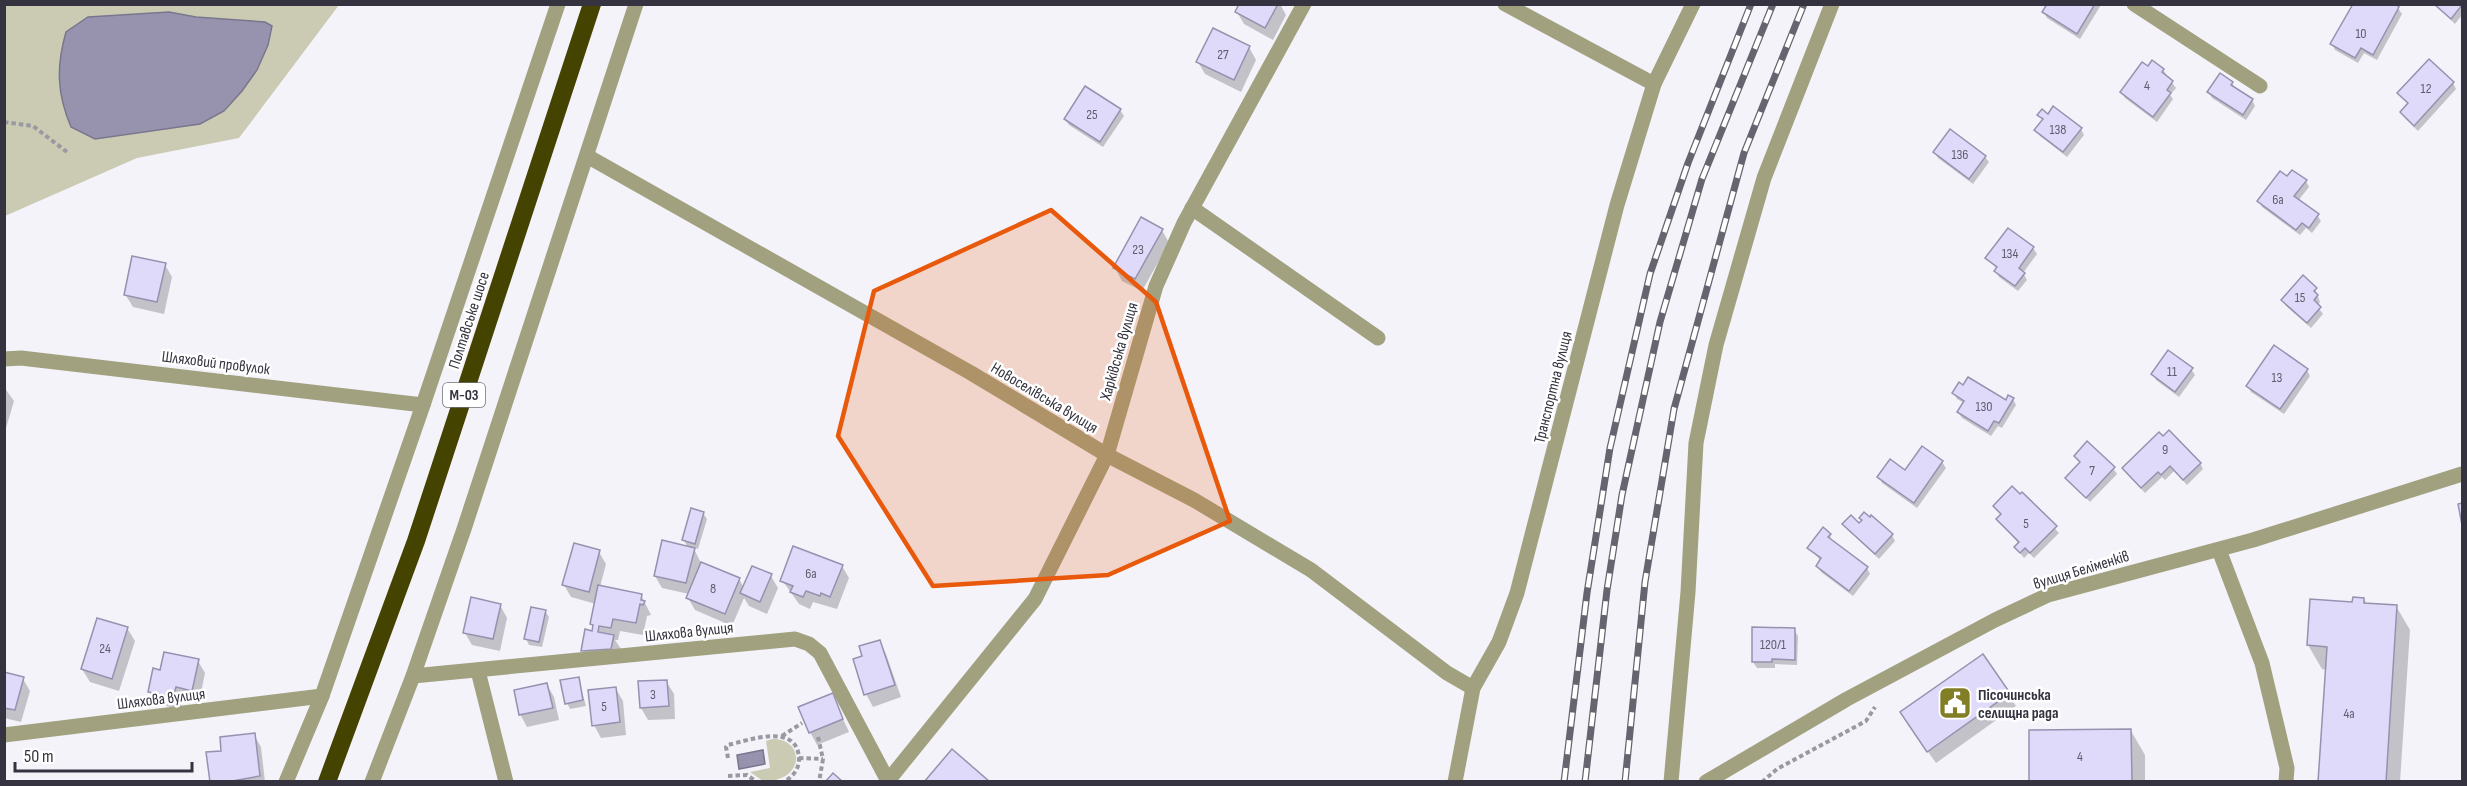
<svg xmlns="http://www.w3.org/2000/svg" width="2467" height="786" viewBox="0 0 2467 786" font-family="'Sofia Sans Condensed',sans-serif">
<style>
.green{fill:#cbcbb4}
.water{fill:#9793ae;stroke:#7a768d;stroke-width:1.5}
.shadow{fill:#0003}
.building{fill:#dfdafa;stroke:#9691af;stroke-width:1.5}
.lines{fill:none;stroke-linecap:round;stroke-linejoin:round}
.path{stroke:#9a99a2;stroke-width:4;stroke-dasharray:4.5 3;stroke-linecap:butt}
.minor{stroke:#a1a180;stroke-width:15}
.highway{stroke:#454300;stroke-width:18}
.rail-casing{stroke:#66656f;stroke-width:7}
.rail{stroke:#fff;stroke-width:4.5;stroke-dasharray:14;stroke-linecap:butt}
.marked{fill:#e8590c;fill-opacity:0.2;stroke:#e8590c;stroke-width:4.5;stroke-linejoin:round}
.labels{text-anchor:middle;stroke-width:5;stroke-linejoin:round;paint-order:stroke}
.number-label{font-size:14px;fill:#605d6e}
.shield{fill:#fff;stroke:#727079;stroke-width:1.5}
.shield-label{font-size:15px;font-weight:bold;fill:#35333f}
.street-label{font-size:16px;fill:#35333f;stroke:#fff}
.poi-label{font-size:16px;font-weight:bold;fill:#35333f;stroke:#fff;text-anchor:start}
</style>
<rect width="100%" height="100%" fill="#f4f3fa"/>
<g class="green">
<path d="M4,5H339L239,138L137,158L5,216Z"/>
<path d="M772,739C805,738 806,782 763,781L750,772L770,768L766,741Z"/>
</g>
<g class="water">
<path d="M169,12L196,17L265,22L272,26L268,45L257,70L242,91L224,111L200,124L95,139L71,127C57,94 56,67 66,32L88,17Z"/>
<path d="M763,750L765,764L739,769L737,755Z"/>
</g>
<g class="shadow">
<path d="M1240,4H1280L1286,15L1273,40L1244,24L1237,12Z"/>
<path d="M2049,4H2101V5L2080,39L2047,18L2044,12Z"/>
<path d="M2392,4L2398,8L2402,14L2377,60L2364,53L2358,63L2335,50L2332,44Z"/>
<path d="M2434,4H2462V15L2455,24Z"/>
<path d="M1249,47L1256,60L1241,92L1205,74L1198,62Z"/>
<path d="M2148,68L2163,70L2176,88L2170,95L2173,99L2157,122L2125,98L2121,92Z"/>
<path d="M2232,83L2236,90L2252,100L2255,106L2246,120L2212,98L2209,92Z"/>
<path d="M2453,83L2456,89L2418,131L2405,118L2402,113L2409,105L2399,93Z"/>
<path d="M1085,88L1120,110L1124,116L1103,147L1069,125L1065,119Z"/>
<path d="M2039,115L2048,116L2081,129L2084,135L2067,157L2040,136L2036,130L2043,122Z"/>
<path d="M1935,152L1985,157L1989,162L1973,184L1938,158Z"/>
<path d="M2288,178L2306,181L2309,187L2298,201L2317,215L2321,221L2312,233L2306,228L2300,235L2262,207L2259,201Z"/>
<path d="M1162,230L1169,243L1142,291L1122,281L1115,268Z"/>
<path d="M2033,248L2037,254L2023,273L2027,280L2018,291L1999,277L1995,271L1997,269L1987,258Z"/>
<path d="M165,265L172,277L164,314L133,307L125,294Z"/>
<path d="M2315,289L2320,302L2317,306L2323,314L2311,328L2286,306L2283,300Z"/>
<path d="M2191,369L2195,375L2179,397L2156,380L2153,374Z"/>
<path d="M2307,370L2310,376L2284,414L2251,392L2248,386Z"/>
<path d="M4,387L14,401L4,435Z"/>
<path d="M1954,393L2006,402L2013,399L2016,405L2002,428L1998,426L1991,436L1962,418L1958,412L1964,403L1957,399Z"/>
<path d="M2075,456L2113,468L2117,474L2090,502L2067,478L2081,464Z"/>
<path d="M1942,462L1946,468L1917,508L1882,483L1879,477Z"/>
<path d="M2200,463L2203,469L2187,485L2174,471L2165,480L2162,477L2145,493L2123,469Z"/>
<path d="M2022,494L2059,533L2034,558L2029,553L2024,558L2020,553L2016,547L2019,544L1998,520L2002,516L1995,506Z"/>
<path d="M703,513L707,519L698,549L693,547L701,563L739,579L744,588L771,576L778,588L767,614L749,606L744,598L732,626L695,610L688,598L689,594L662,588L655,576L688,548L684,540Z"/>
<path d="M1844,524L1860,525L1892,535L1895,541L1879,559L1848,530Z"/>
<path d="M1830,535L1832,542L1867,568L1870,574L1853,596L1821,572L1817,566L1821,561L1809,548Z"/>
<path d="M599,552L606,564L600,587L641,595L651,615L647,616L643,635L620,631L618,640H615L621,649L590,663L583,651L593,632L592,624L596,604L571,597L564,585Z"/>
<path d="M842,566L849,578L837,609L813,602L810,609L799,604L782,580Z"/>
<path d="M2364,599L2367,604L2396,606L2410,630L2400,782H2319L2327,670L2322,669L2308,645L2354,604Z"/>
<path d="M500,605L507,618L500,651L472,645L465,633Z"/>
<path d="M545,611L549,617L542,647L529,645L526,639Z"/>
<path d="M127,628L135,641L119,691L90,682L82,669Z"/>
<path d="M1794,630L1798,636L1797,665L1775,664V668H1757L1753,662Z"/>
<path d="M879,641L886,654L901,697L873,707L866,694L864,657Z"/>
<path d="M1982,656L2016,706L1936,763L1909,725Z"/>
<path d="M198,661L205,673L199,703L182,699L180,709L156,704L149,692L162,671Z"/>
<path d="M4,674L23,679L30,691L21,722L4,718Z"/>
<path d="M578,678L586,706L570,709L567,703Z"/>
<path d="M666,681L674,694L675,719L648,720L641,708Z"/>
<path d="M547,685L554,697L559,720L527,727L520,714Z"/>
<path d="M616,689L623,701L626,735L601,738L594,725Z"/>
<path d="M832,695L849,732L817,745L810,732Z"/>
<path d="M2131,731L2145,755V782H2031Z"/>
<path d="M254,735L261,747L265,782H211L223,752Z"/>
</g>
<g class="building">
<path d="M1239,4H1278L1265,28L1235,12Z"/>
<path d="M2047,4H2095L2077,34L2042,12Z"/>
<path d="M2353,4H2395L2399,7L2373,55L2361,48L2355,58L2330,44Z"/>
<path d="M2434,4H2462V5L2451,19Z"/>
<path d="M1213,28L1250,46L1234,80L1196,62Z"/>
<path d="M2429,59L2454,82L2414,126L2400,112L2408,103L2397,93Z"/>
<path d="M2152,60L2164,69L2162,72L2173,81L2167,90L2171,93L2153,117L2120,92L2142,62L2148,66Z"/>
<path d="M2220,73L2233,82L2231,85L2253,99L2243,115L2207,92Z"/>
<path d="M1085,86L1121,109L1100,142L1064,119Z"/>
<path d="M2053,106L2082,128L2063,152L2034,130L2043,119L2037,115L2042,109L2048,114Z"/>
<path d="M1950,129L1986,156L1969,179L1933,152Z"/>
<path d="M2292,170L2307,180L2294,196L2319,214L2309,228L2302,223L2296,230L2257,201L2280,171L2287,176Z"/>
<path d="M1141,217L1163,229L1135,279L1113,268Z"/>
<path d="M2008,228L2034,247L2019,268L2025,273L2015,286L1994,271L1997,267L1985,258Z"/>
<path d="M132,256L166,263L157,302L124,295Z"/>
<path d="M2303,275L2317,288L2314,291L2318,295L2314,300L2321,307L2307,323L2281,300Z"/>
<path d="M2274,345L2308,369L2280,409L2246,386Z"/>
<path d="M2168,350L2193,368L2175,392L2151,374Z"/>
<path d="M1968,377L2006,400L2008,395L2014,398L1999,423L1994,421L1988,431L1957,412L1964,401L1952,393L1959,382L1963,385Z"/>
<path d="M2169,430L2201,463L2183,480L2170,466L2161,475L2158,472L2141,488L2122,468L2159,432L2163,436Z"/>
<path d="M2087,441L2115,467L2086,498L2065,478L2080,462L2074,456Z"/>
<path d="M1922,446L1943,461L1914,503L1877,477L1890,459L1905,470Z"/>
<path d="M2012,486L2020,494L2022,492L2057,526L2030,553L2025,548L2020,553L2014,547L2019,542L1996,519L2001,514L1993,506Z"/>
<path d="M2462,503V525L2458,504Z"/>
<path d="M691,508L704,512L695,544L682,540Z"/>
<path d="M1864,512L1870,517L1871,515L1893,534L1875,554L1842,524L1851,515L1859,523L1862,520L1859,518Z"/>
<path d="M1823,527L1831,534L1828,537L1868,567L1849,591L1816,566L1821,558L1807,548Z"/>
<path d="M662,540L695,548L686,583L654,576Z"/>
<path d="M574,543L600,550L589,592L562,585Z"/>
<path d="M793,546L843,565L830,597L821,593L820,596L806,591L803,597L790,592L793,586L780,581Z"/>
<path d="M701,562L740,578L725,614L686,598Z"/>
<path d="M752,566L772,574L760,602L740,593Z"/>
<path d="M598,585L642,594L641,600L645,601L643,605L640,604L636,623L613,619L611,628L599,626L598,632L614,635L611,649L581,651L585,629L592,631L593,625L590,624Z"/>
<path d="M471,597L501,604L493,639L463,633Z"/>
<path d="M2353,597L2364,598V603L2397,605L2386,782H2318L2327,647L2307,645L2310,599L2352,602Z"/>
<path d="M531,607L546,610L539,642L524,639Z"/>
<path d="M97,618L128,627L112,679L81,669Z"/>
<path d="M1752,627L1795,628V660L1772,659V662H1752Z"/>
<path d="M880,640L895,685L864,695L853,659L862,656L859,646Z"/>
<path d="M164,652L199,659L192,691L176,687L173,697L148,692L153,668L160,670Z"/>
<path d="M1983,654L2010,693L1927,752L1900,712Z"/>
<path d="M4,672L24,677L15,710L4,708Z"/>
<path d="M579,677L583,700L565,704L560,680Z"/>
<path d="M667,680L669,706L640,708L638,681Z"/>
<path d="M547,683L553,708L519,715L514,690Z"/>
<path d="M616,687L620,722L592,726L588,690Z"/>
<path d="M833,693L843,719L809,733L798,707Z"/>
<path d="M2131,729L2132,782H2029V730Z"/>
<path d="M255,733L260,776L227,782H210L206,752L221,751L220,737Z"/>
<path d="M952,749L990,782H924Z"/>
<path d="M833,773L843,782H825Z"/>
</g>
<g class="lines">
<g class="path">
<path d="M4,122L33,126L67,152"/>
<path d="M782,736L802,723"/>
<path d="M818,737L823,759L819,782"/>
<path d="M728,758L726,747L728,745C749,740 798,722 799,759C799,770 792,777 784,782"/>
<path d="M799,758L823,759"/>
<path d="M728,776L747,775L757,782"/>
<path d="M1762,782L1777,769L1866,721L1875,707"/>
</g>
<g class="minor">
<path d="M1505,4L1654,84"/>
<path d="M2134,4L2260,86"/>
<path d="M587,156L971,373L1107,455L1194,500L1311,570L1447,673L1473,688"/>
<path d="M1192,208L1378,338"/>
<path d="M4,359L21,358L423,405"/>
<path d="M2219,550L2262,663L2287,768L2286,782"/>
<path d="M478,671L506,782"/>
<path d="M413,676L795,639L809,644L820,653L888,781"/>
<path d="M4,735L322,696"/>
<path d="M286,782L322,696L423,405L558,4"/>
<path d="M372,782L413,676L464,529L636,4"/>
<path d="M887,782L1035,599L1107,455L1156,286L1184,223L1304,4"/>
<path d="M1455,782L1473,688L1499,642L1517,593L1617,205L1654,84L1693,4"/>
<path d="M1671,782L1688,592L1696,443L1716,345L1764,178L1832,4"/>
<path d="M1706,782L1847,699L1995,620L2048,595L2253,540L2462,474"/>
</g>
<path class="highway" d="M327,782L416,541L592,4"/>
<g class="rail-casing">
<g id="rail">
<path d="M1564,782L1587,593L1610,448L1650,274L1688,163L1751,4"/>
<path d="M1585,782L1607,590L1622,495L1660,322L1702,179L1773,4"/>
<path d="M1625,782L1645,582L1674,409L1744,153L1804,4"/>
</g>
</g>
<use href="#rail" class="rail"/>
</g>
<path class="marked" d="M1051,210L1156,302L1230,521L1108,575L933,586L838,436L874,291Z"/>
<defs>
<g id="civic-square" transform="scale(1.725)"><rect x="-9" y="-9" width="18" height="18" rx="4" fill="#817e26" stroke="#fff"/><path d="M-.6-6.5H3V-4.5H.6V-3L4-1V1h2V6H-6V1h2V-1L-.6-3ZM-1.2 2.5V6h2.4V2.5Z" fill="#fff"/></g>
</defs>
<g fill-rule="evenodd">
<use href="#civic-square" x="1955" y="703"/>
</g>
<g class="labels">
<g class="number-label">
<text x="2361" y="38">10</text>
<text x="1223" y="59">27</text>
<text x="2147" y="90">4</text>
<text x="2426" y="93">12</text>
<text x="1092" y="119">25</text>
<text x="2058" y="134">138</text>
<text x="1960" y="159">136</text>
<text x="2278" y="204">6а</text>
<text x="1138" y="254">23</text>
<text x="2010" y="258">134</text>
<text x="2300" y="302">15</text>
<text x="2172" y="376">11</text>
<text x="2277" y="382">13</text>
<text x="1984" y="411">130</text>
<text x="2165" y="454">9</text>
<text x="2092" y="475">7</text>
<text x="2026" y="528">5</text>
<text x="811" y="578">6а</text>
<text x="713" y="593">8</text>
<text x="1773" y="649">120/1</text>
<text x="105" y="653">24</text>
<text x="653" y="699">3</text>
<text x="604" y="711">5</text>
<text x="2349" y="718">4а</text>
<text x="2080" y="761">4</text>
</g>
<rect class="shield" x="443" y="383" width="42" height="24" rx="4.5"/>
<g class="shield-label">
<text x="464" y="400">М-03</text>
</g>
<g class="street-label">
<text transform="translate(468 320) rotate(-72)" y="6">Полтавське шосе</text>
<text transform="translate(1118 351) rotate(-74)" y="6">Харківська вулиця</text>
<text transform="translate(216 362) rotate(7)" y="6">Шляховий провулок</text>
<text transform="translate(1552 387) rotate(-76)" y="6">Транспортна вулиця</text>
<text transform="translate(1045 397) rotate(31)" y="6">Новоселівська вулиця</text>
<text transform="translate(2081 569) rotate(-17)" y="6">вулиця Беліменків</text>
<text transform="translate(689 631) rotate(-6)" y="6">Шляхова вулиця</text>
<text transform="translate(161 698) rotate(-7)" y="6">Шляхова вулиця</text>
</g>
<g class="poi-label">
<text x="1978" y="700">Пісочинська<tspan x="1978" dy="18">селищна рада</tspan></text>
</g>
</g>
<rect width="2467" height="786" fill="none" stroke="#35333f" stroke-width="12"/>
<path d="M15 762v9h177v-9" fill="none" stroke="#35333f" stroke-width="3"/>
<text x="24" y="762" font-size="18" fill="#35333f" stroke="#ffffff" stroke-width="4.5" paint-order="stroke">50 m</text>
</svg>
